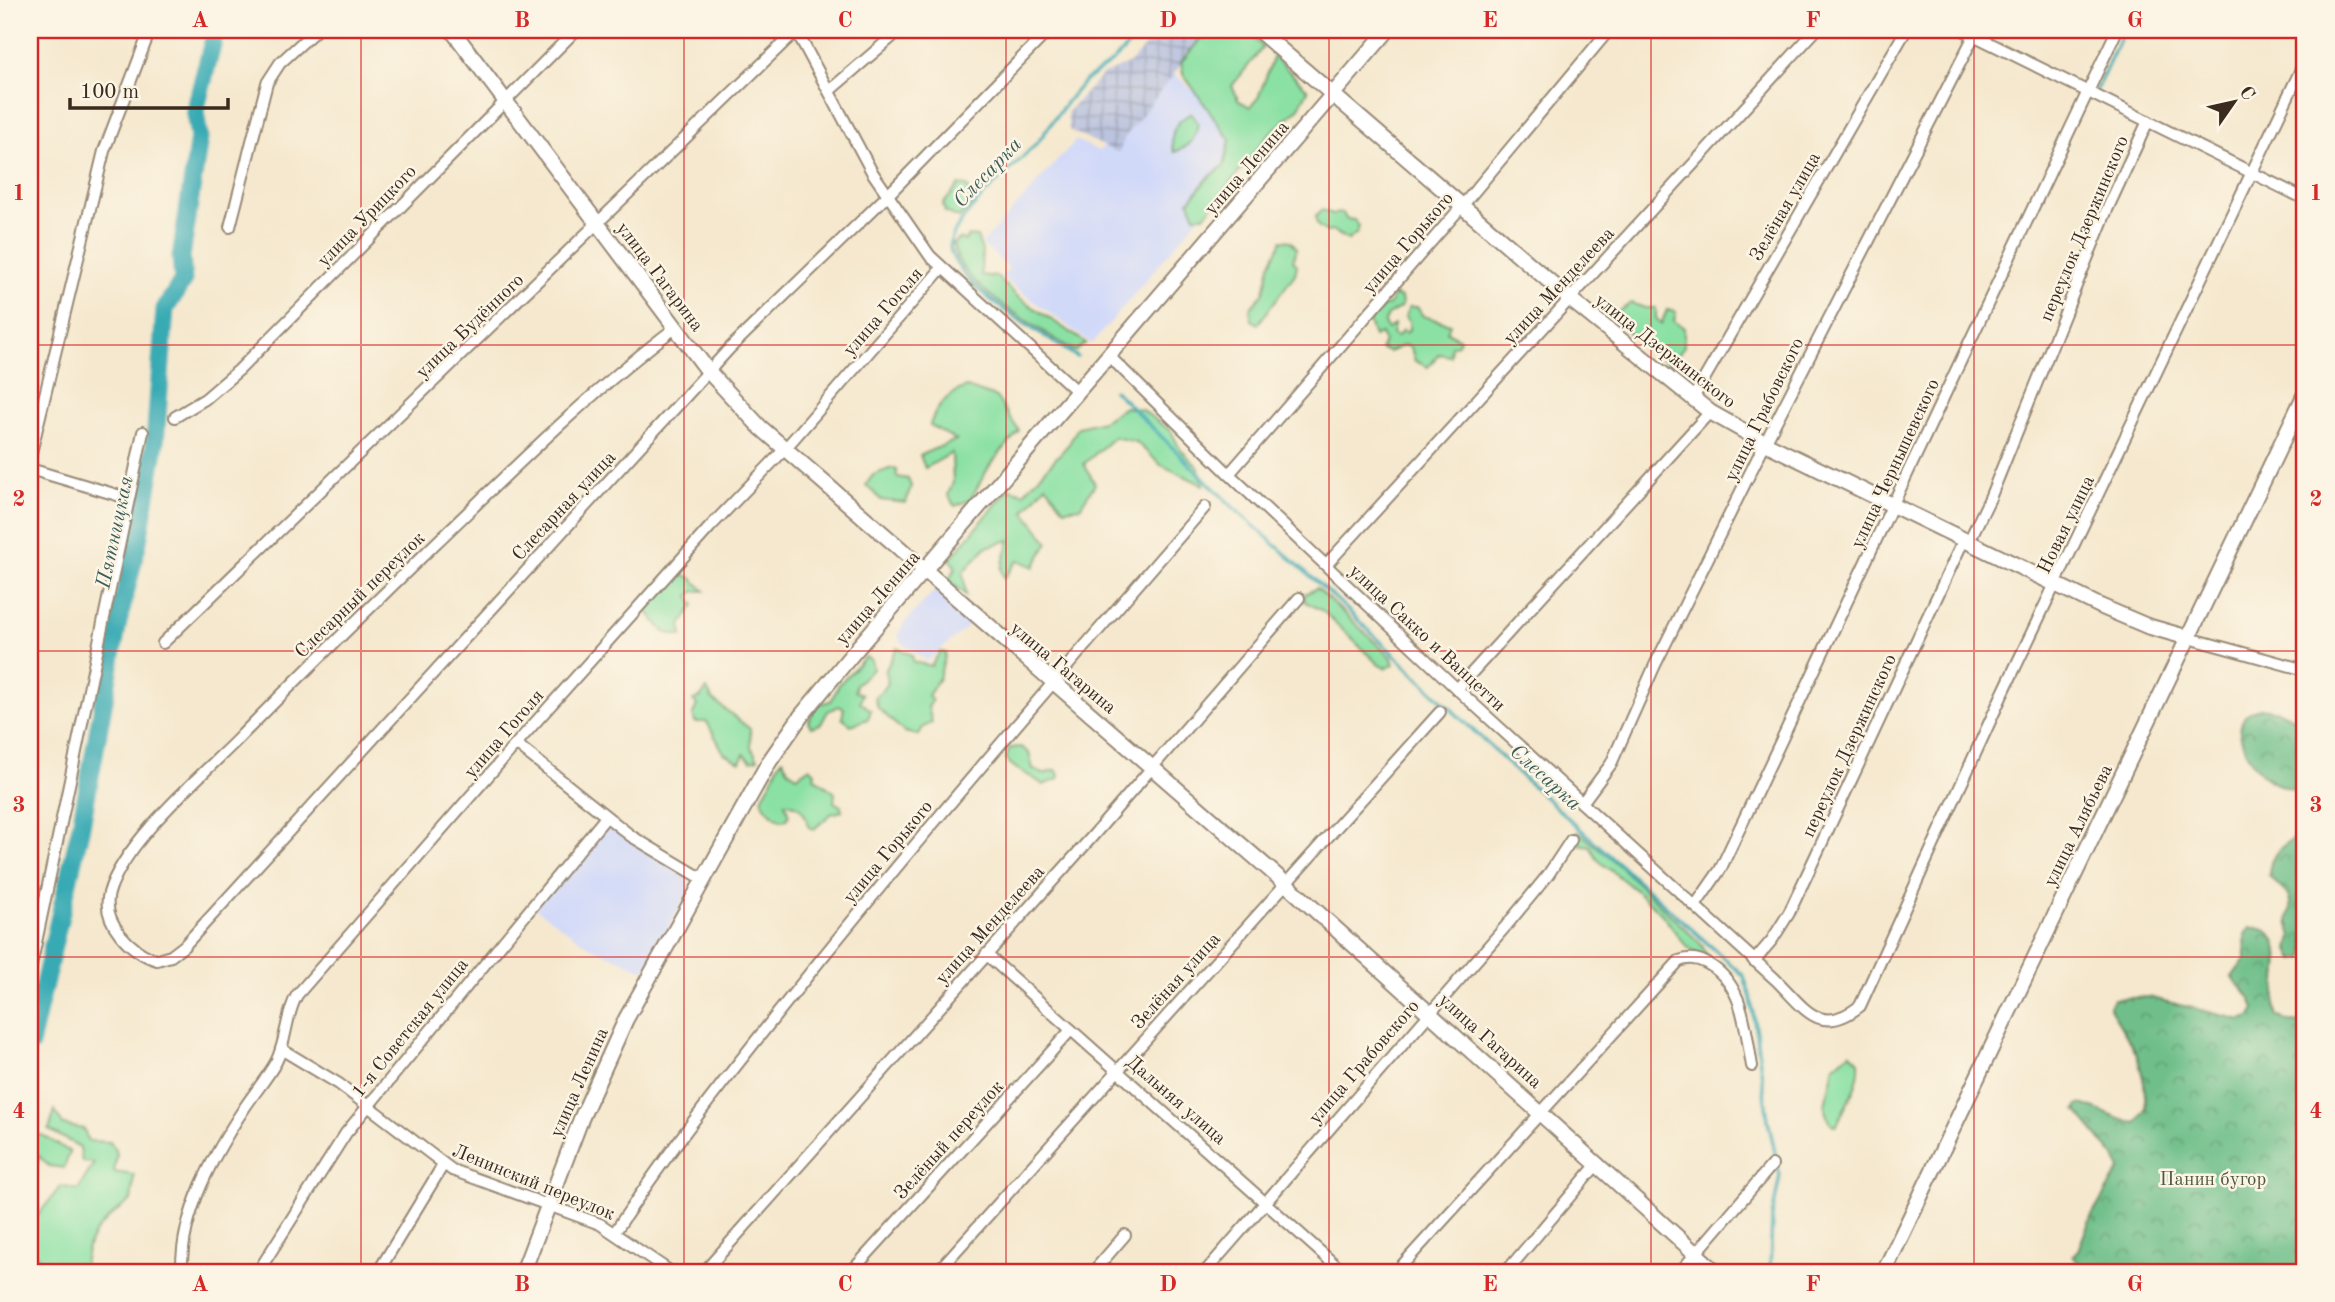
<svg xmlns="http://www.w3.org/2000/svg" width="2335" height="1302" viewBox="0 0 2335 1302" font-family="'Old Standard TT',serif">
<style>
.built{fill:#d1d9f9}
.industrial{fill:url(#industrial-grid)}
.grass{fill:#8be1a4;stroke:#638661;stroke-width:2}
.forest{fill:url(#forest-crowns);stroke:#567454;stroke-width:2}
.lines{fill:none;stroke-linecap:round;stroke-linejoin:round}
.stream{stroke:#39aab4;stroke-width:3.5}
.river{stroke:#39aab4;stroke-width:19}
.minor-casing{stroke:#988976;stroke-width:14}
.major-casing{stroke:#988976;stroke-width:18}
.minor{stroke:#fff;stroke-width:10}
.major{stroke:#fff;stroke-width:14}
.grid{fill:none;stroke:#d62828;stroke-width:2;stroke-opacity:0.55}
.labels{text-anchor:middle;stroke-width:5;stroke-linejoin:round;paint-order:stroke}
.street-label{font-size:19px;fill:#3b2a1e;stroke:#fcf5e5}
.park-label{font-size:19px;fill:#4f5840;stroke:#fcf5e5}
.water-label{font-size:21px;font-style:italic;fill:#3a5d5a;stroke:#fcf5e5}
.neatline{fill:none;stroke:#d62828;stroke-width:2.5}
.grid-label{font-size:23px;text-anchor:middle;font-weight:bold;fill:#d62828}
</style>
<defs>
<pattern id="industrial-grid" width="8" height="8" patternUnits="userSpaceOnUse" patternTransform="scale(1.75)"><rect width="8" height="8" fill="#bbc3de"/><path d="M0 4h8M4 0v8" fill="none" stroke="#999fb3"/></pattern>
<pattern id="forest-crowns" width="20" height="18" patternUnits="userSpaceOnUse" patternTransform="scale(1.75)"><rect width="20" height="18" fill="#70bf8a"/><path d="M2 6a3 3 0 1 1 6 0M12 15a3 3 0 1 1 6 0" fill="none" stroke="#5d9b70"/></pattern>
</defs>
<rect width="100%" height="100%" fill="#fcf5e5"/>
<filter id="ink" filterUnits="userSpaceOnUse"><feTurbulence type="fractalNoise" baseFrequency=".0143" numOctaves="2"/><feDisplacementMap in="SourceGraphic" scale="14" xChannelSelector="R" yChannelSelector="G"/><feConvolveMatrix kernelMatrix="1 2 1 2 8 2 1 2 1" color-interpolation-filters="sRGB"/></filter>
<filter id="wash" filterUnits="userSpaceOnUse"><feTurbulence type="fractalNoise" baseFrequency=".00686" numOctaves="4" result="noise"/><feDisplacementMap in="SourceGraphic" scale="28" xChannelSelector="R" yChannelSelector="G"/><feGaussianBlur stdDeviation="1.57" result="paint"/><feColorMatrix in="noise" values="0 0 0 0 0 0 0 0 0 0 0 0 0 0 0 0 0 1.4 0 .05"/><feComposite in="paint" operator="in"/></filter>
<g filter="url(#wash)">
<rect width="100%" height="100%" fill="#f5e8ce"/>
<g class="built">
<path d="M1172,72L1213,108L1269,134L1092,344L1001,277L1009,268L982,244L1076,140L1099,151L1104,146L1119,152L1125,137Z"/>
<path d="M936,589L973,622L927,661L902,643L898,636L903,624Z"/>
<path d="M607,826L614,827L688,879V893L645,971L589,946L535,908L601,829Z"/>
</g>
<path class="industrial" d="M1159,30H1208L1125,137L1119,153L1069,130L1067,112L1103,74L1130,63Z"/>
<g class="grass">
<path d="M1208,30H1245L1263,47L1232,86L1238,100L1250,107L1258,98L1274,56L1308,90L1298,109L1269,134L1204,216H1195L1189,201L1208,178L1224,166L1230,140L1183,74L1181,62Z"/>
<path d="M1191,113L1198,123C1196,139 1190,147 1174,152C1169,133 1174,123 1191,113Z"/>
<path d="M959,185L967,186L974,201L959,218L945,212L943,204Z"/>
<path d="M1322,210L1332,214L1343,213L1346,219L1354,220L1359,226L1357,233L1348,240L1333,231L1327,232L1318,226L1315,217Z"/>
<path d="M968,236L977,237L982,251L981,275L997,277L1018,297L1086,343L1076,351L1071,349C1038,327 958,286 953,244L960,239L965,241Z"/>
<path d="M1282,240L1291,241L1297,248L1293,260L1297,265L1295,274L1258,324L1252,320L1250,309L1264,292L1270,265Z"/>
<path d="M1394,295L1401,298L1402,306L1388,315L1384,324L1388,329L1394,325L1392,334L1397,337L1403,330L1406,333L1409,330V321L1405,317L1409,307H1417L1423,316L1450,324L1447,332L1460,339L1458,344L1451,346L1450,356L1439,354L1428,367L1415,361L1411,348L1405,345L1389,352L1381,349L1384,341L1381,334L1374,337L1369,322L1383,306L1389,305Z"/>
<path d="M1631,303L1645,308H1656V318L1661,324L1667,310L1676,312L1674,321L1684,328V346L1670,365L1610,317Z"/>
<path d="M966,387L996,397L1019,431L990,465L970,500L955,506L948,495L953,482L952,453L925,468L920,455L956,440L930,425C936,406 948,394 966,387Z"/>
<path d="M1125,407L1142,410L1171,431L1180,449L1199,468L1203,485L1161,465L1136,442L1114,437L1084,464L1095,484L1080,507L1064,509L1046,485L1024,511L1048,542L1034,567L1018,560L1004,578L1001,569L1010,540L986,547L963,572L966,595L948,580L956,568L950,559L1009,489L1024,493L1069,444L1078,427L1103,421Z"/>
<path d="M892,468L896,469L897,477L908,479L911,486L906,503L881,500L866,485L873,475Z"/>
<path d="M682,575L690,577L705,591H695L689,596L694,605L681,625L682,636L664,632L647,611L672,577Z"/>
<path d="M1317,588L1392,658L1394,665L1385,668L1379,665L1323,611L1304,601L1305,594Z"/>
<path d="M897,648L912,655L913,662L931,666L940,652L946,653L939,678L928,696L932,701L928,707L932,723L923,727L919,735L904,732L878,708L875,698L888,683L885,671Z"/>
<path d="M865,657L871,660L873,669L856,684L855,691L862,694L860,702L871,710L868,719L851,725L842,718L844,708L839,706L828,711L821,724L811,727L808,721L818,704L831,701L839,684Z"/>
<path d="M707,689L712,699L750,729L751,747L758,759L751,761L744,754L740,762L724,753L707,722H695L693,714L697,705L693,700L700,698Z"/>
<path d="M1021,747L1029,753L1033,769L1043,774L1056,770L1059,775L1058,779L1043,785C1031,774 1013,771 1006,758L1010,748Z"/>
<path d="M783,759L788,770L797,776L810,767L815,772L814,777L835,793L834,802L841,806L842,811L831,814L814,829L808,826C805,812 801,804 785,803L789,814L787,819L780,820C750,798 766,797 775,773C778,766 777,764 783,759Z"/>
<path d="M1578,832L1610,857L1701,944L1708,957C1684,952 1679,935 1664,917C1646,896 1618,877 1597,859L1590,846L1579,844L1576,838Z"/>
<path d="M1850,1052L1859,1061C1861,1086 1846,1102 1837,1125L1832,1124C1816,1106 1833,1089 1833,1067Z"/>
<path d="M55,1110L63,1125L84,1129L88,1141L110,1142L117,1153L114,1172L134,1175L131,1200C103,1223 84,1233 84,1272L41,1260L30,1247V1208L38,1215L61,1186L78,1190L94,1163L82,1162L80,1147L49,1130Z"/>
<path d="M30,1135H42L70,1152L64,1168L49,1166L39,1156L30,1188Z"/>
</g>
<g class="forest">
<path d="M2260,708L2279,711L2305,723V794C2293,789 2275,786 2265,777C2245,759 2224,716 2260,708Z"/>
<path d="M2305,833V958L2294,960L2289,950L2292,937L2288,921L2291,909L2289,896L2269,876C2269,852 2285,843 2305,833Z"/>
<path d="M2250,928C2299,926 2268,993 2277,1016L2288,1022L2305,1023V1272H2089L2072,1256L2078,1250L2091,1217L2120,1169L2115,1157L2076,1110L2079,1104C2099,1107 2115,1121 2136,1123L2146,1109L2144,1082L2137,1055L2109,1006L2114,999L2148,997L2241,1020L2250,1017L2255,1009L2251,998L2232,977L2246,958L2245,934Z"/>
</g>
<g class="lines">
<g class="stream">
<path d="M2095,93L2124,30"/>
<path d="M1077,357C1041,332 966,295 951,252C941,224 1024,161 1041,138C1055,119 1066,100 1083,83C1092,74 1103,69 1113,61C1123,52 1133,40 1142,30"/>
<path d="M1114,390L1234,508L1337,600L1518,773L1744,976L1751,998L1768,1120L1780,1176L1772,1217L1770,1272"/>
</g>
<path class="river" d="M30,1044L81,826L118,622L138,541L155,444L165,309L183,280L181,257L199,138L195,111L216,30"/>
</g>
</g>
<g filter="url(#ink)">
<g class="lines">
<g class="minor-casing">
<g id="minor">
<path d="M796,30L872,172L930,256L1078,392"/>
<path d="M1963,30L2305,199"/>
<path d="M829,91L900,30"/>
<path d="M230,227L267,83L280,63L316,30"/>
<path d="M675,328C589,393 514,468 436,543C370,608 302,673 237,740C200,777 123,843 109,893C101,921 131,953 157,960L171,956L184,946L729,349L888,195L1049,30"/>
<path d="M1109,356L1229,474L1457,689L1775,979C1804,1007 1819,1038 1860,1006L2002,695L2305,61"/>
<path d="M1692,400L1906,30"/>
<path d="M175,417L205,399L239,370L576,30"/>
<path d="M30,457L104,151L150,30"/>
<path d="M30,469L127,498"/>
<path d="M1229,474L1463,205L1609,30"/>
<path d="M1969,541L1990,498L2106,212L2148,121"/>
<path d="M1326,565L1816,30"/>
<path d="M2189,638L2305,670"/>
<path d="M163,643L797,30"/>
<path d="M1457,689L1710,412"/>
<path d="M516,744L631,836L703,879"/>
<path d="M1582,803L1611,764L1655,665L1765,443L1977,30"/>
<path d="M1695,906L1720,870L2117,30"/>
<path d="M986,954L1343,1272"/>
<path d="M1754,961L1772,940L1789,913L1964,539"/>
<path d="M30,971L143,432"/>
<path d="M281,1049L339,1084L452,1170L600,1224L671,1272"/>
<path d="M615,1232C678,1136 750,1048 822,958C946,805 1076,656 1205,507"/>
<path d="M182,1272C180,1214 214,1154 245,1107C255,1092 267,1078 276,1062C287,1041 285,1016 297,995L516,744L710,527L784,450L941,269"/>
<path d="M258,1272L346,1133L606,817"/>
<path d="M378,1272L443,1165"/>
<path d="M704,1272L1091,838L1299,598"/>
<path d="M851,1272L1071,1030"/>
<path d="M937,1272L1440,712"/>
<path d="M1093,1272L1125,1235"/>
<path d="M1205,1272L1506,926L1548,875L1571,840"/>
<path d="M1396,1272L1679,961C1689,957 1697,958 1706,963C1744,982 1745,1028 1752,1066"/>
<path d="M1506,1272L1598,1163"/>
<path d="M1680,1272L1772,1165"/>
</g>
</g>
<g class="major-casing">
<g id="major">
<path d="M452,30L709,372L760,427L1285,883L1716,1272"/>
<path d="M1258,30L1570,299L1710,412L1765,443L2100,606L2147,626L2189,638"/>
<path d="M523,1272L581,1119L626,1019L769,762L801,716L854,652L1388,30"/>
<path d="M1884,1272L2305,394"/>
</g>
</g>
<use href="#minor" class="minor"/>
<use href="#major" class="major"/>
</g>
</g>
<path class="grid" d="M361,30V1272M684,30V1272M1006,30V1272M1329,30V1272M1651,30V1272M1974,30V1272M30,345H2305M30,651H2305M30,957H2305"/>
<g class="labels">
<g class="street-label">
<text transform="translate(1246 167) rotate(-49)" y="7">улица Ленина</text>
<text transform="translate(1784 206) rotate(-60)" y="7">Зелёная улица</text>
<text transform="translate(366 215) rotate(-46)" y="7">улица Урицкого</text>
<text transform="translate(2083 228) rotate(-67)" y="7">переулок Дзержинского</text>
<text transform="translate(1407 242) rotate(-49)" y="7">улица Горького</text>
<text transform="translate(661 276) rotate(53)" y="7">улица Гагарина</text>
<text transform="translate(1558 285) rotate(-47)" y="7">улица Менделеева</text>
<text transform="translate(882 311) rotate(-49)" y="7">улица Гоголя</text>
<text transform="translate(469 325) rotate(-44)" y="7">улица Будённого</text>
<text transform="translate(1666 350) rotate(38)" y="7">улица Дзержинского</text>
<text transform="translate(1763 409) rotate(-64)" y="7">улица Грабовского</text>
<text transform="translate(1894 463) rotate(-65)" y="7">улица Чернышевского</text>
<text transform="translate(563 505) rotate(-47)" y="7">Слесарная улица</text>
<text transform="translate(2065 524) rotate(-64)" y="7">Новая улица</text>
<text transform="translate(359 594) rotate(-44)" y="7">Слесарный переулок</text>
<text transform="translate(877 597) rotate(-49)" y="7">улица Ленина</text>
<text transform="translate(1428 637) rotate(43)" y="7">улица Сакко и Ванцетти</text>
<text transform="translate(1064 667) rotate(40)" y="7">улица Гагарина</text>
<text transform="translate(503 733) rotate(-49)" y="7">улица Гоголя</text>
<text transform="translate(1848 745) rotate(-65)" y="7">переулок Дзержинского</text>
<text transform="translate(2077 825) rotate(-64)" y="7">улица Алябьева</text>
<text transform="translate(887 851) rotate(-50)" y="7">улица Горького</text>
<text transform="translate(989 924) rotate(-48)" y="7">улица Менделеева</text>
<text transform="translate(1175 980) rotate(-48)" y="7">Зелёная улица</text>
<text transform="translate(409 1027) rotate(-51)" y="7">1-я Советская улица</text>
<text transform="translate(1491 1040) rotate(42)" y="7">улица Гагарина</text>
<text transform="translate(1363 1061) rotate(-49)" y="7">улица Грабовского</text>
<text transform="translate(578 1082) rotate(-66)" y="7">улица Ленина</text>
<text transform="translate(1177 1099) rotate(41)" y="7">Дальняя улица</text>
<text transform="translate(948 1139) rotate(-48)" y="7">Зелёный переулок</text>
<text transform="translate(534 1181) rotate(22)" y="7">Ленинский переулок</text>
</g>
<g class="park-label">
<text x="2213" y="1185">Панин бугор</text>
</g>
<g class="water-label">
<text transform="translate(987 172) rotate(-46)" y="7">Слесарка</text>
<text transform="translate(114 532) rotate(-78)" y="7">Пятницкая</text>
<text transform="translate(1546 777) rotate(42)" y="7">Слесарка</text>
</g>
</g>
<rect width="2335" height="1302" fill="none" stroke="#fcf5e5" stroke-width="77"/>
<g transform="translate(2234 102) rotate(56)" stroke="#fcf5e5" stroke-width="5" paint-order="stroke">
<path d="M0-5L12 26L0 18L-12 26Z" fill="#3b2a1e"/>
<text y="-10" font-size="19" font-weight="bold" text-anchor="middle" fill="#3b2a1e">С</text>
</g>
<path d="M70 98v10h158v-10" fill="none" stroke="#3b2a1e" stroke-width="3.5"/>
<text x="80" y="98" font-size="21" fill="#3b2a1e" stroke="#fcf5e5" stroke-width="5" paint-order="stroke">100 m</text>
<rect x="38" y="38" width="2258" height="1226" class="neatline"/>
<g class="grid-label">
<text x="200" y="27">A</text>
<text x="522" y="27">B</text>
<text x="845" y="27">C</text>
<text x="1168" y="27">D</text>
<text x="1490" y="27">E</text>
<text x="1813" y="27">F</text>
<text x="2135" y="27">G</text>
<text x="19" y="200">1</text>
<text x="2316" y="200">1</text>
<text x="19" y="506">2</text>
<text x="2316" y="506">2</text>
<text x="19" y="812">3</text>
<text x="2316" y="812">3</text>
<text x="19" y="1118">4</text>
<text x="2316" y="1118">4</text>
<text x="200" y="1291">A</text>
<text x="522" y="1291">B</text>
<text x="845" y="1291">C</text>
<text x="1168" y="1291">D</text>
<text x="1490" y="1291">E</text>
<text x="1813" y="1291">F</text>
<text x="2135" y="1291">G</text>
</g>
</svg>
